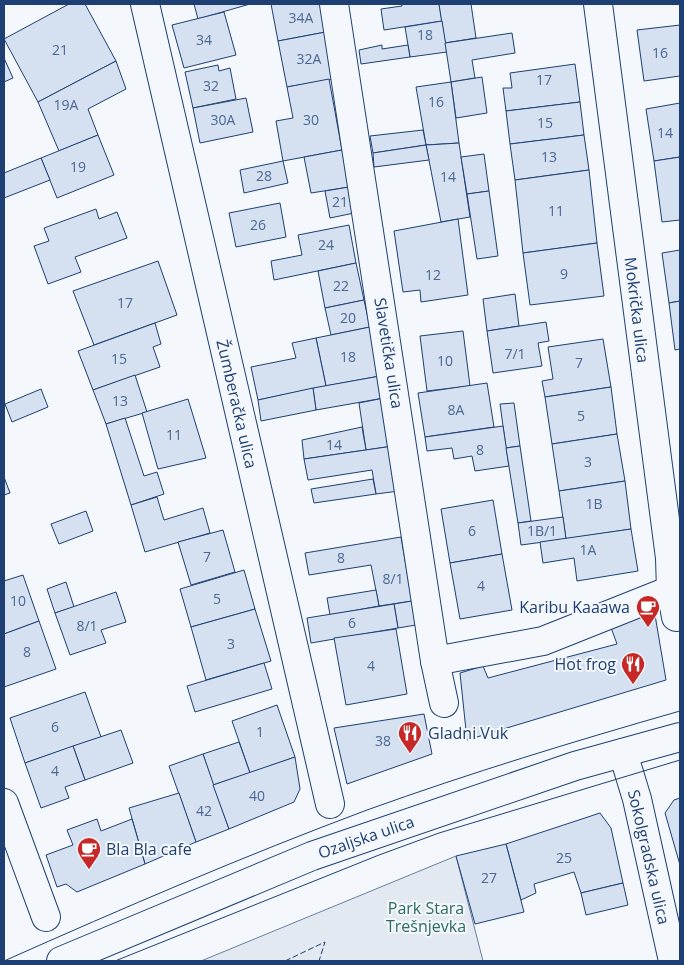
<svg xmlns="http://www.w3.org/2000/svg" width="684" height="965" viewBox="0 0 684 965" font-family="'Open Sans',sans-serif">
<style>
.green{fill:#e3e9f0;stroke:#687fa3}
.building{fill:#d5e0f0;stroke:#1d3f73}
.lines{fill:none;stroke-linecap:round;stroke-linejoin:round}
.minor-casing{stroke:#1d3f73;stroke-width:30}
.major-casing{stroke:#1d3f73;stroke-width:30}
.minor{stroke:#f4f7fb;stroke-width:28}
.major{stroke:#f4f7fb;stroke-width:28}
.tram{stroke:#1d3f73;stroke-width:1}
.fence{stroke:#1d3f73;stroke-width:1;stroke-dasharray:6 2.5;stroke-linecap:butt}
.labels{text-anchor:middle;stroke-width:4;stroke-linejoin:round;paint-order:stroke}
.number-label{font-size:14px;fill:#4b6792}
.street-label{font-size:16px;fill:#1d3f73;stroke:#f4f7fb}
.poi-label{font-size:16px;fill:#1d3f73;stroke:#f4f7fb;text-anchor:end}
.park-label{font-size:16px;fill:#2c6c60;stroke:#f4f7fb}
</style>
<rect width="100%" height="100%" fill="#f4f7fb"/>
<path class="green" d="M456,856L483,961H201Z"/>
<g class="building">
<path d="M69,4H85L116,61L38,102L4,39Z"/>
<path d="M194,4H250L198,19Z"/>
<path d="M271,4H326L331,31L278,41Z"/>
<path d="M402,4H439L442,21L384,30L381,9L402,6Z"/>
<path d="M439,4H471L476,38L445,43Z"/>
<path d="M224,12L236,55L184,68L172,25Z"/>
<path d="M442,21L447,52L410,57L405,27Z"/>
<path d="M680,25V76L644,81L637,30Z"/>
<path d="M331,31L340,78L287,87L278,41Z"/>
<path d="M512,33L515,53L472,60L475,78L451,82L445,43Z"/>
<path d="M382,45V49L408,45L410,57L361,64L359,50Z"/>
<path d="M4,58L13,78L4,82Z"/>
<path d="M116,61L126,89L88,109L98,135L59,151L38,102Z"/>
<path d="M575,64L580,102L506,111L503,88H512L510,73Z"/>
<path d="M218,65L219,71L230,68L236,99L193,108L185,72Z"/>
<path d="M482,77L487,113L456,118L451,82Z"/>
<path d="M329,79L342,150L283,161L276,121L293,118L287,87Z"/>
<path d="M451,82L459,143L426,145L416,87Z"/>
<path d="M246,98L253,132L200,143L193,108Z"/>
<path d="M580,102L584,135L510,144L506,111Z"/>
<path d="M680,103V157L654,161L646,109Z"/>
<path d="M423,130L426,145L373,153L370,136Z"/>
<path d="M98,135L114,175L57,198L41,158Z"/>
<path d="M584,135L589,170L515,180L510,144Z"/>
<path d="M459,143L470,217L441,222L426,145Z"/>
<path d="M426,145L429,160L374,167L373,153Z"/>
<path d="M342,150L349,187L311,193L304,157Z"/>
<path d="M484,154L489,191L467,194L461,157Z"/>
<path d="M680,157V220L662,222L654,161Z"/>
<path d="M41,158L50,180L4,198V173Z"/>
<path d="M283,161L288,183L244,193L240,170Z"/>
<path d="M589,170L597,243L523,253L515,180Z"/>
<path d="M349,187L354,213L330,218L325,191Z"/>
<path d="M489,191L498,256L477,259L467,194Z"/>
<path d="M280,203L286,237L236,247L229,213Z"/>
<path d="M96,209L99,219L117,212L127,238L75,257L81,272L48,284L34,246L49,241L44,228Z"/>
<path d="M458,219L468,295L421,302L420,290L403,292L394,231Z"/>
<path d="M349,225L356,263L274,280L271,261L302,255L298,235Z"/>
<path d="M597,243L604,296L530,305L523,253Z"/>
<path d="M680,250V301L669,303L662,253Z"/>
<path d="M158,261L177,315L94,345L73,291Z"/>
<path d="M356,263L364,300L325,308L318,271Z"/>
<path d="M515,294L519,326L487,331L483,299Z"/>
<path d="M364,300L370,327L331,335L325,308Z"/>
<path d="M680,301V349L675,350L669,303Z"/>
<path d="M546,322L549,341L538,343L542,366L493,373L487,331Z"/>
<path d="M155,323L161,344L153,347L160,367L93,390L78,351Z"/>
<path d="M370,327L380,376L326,386L316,338Z"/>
<path d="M463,331L470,386L427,391L420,336Z"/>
<path d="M316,338L326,386L258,400L251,367L296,358L292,343Z"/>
<path d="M603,339L611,387L545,397L542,381L553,379L548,347Z"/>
<path d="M135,375L147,412L106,424L93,390Z"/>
<path d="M380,376L384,398L316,410L313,388Z"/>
<path d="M487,383L494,427L425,437L418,393Z"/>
<path d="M611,387L617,434L552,444L545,397Z"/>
<path d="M313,388L316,410L261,421L258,400Z"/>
<path d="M41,389L48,407L12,422L5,404Z"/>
<path d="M384,398L393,446L366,450L359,403Z"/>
<path d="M188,399L206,458L158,469L142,413Z"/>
<path d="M514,403L520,446L506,448L500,404Z"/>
<path d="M125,418L144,476L157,472L164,494L131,505L106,424Z"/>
<path d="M503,426L509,466L475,471L472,456L454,459L452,448L427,451L425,437Z"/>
<path d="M362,427L366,450L304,459L302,440Z"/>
<path d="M617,434L625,481L559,491L552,444Z"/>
<path d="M393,446L399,491L376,494L372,470L308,480L304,459Z"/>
<path d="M520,446L531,521L518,523L506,448Z"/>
<path d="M4,477L10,493L4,495Z"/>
<path d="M373,479L376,494L314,503L311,489Z"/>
<path d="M625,481L631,529L566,539L559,491Z"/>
<path d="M157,497L164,520L203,508L210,533L145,552L131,505Z"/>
<path d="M493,500L502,554L450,563L441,509Z"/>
<path d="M86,511L93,531L59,544L51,524Z"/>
<path d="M563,517L566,539L521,545L518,523Z"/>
<path d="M631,529L638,571L577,581L574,558L543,563L540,542Z"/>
<path d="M223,530L235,572L191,585L178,542Z"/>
<path d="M401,537L412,601L379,606L371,565L309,575L305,553Z"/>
<path d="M502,554L512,610L460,619L450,563Z"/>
<path d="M244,570L255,609L191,627L180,589Z"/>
<path d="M23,575L39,621L4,634V581Z"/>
<path d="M66,582L74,607L55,613L47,589Z"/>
<path d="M376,590L379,606L330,615L327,598Z"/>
<path d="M116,592L126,622L101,630L106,643L70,655L55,613Z"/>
<path d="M412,601L416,625L398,628L394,604Z"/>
<path d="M394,604L398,628L311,643L307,618Z"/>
<path d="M255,609L271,661L206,680L191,627Z"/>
<path d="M654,609L666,680L467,740L460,673L483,666L488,678L617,644L610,625Z"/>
<path d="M39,621L56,669L4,687V634Z"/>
<path d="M396,629L407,694L346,705L334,638Z"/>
<path d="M264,663L272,689L195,712L187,686Z"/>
<path d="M85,692L101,737L25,763L10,718Z"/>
<path d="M277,705L295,757L250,773L232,721Z"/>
<path d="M424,714L432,754L347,784L334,728Z"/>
<path d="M121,730L133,763L85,780L73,746Z"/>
<path d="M239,742L250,773L213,785L203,754Z"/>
<path d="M73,746L85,780L65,787L69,798L41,808L25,763Z"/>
<path d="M203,754L229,829L196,842L169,766Z"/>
<path d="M295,757L300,789L294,802L229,829L213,785Z"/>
<path d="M179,793L196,842L145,864L129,808Z"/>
<path d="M680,798V865L665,813L674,800Z"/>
<path d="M600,813L611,828L623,883L581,893L574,872L534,884L536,893L521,900L506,844Z"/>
<path d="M97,819L101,831L132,819L145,864L77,892L66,884L57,887L46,855L73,845L67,830Z"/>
<path d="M506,844L524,912L475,924L456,856Z"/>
<path d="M623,883L628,905L586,915L581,893Z"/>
</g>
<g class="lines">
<g class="minor-casing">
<g id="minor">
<path d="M145,4L330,804"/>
<path d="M334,4L435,661L444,703"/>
<path d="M598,4L670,558L671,590L676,617"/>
<path d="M435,661L543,641L671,590"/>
<path d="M623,753L637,799L673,961"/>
<path d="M4,803L46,917"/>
</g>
</g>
<g class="major-casing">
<path id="major" d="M61,961L312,856L575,766L680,737"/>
</g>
<use href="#minor" class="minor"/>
<use href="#major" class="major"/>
<g class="tram">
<path d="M4,961C123,908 244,856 367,810C470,773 575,741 680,711"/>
<path d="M115,961L379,855L439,833L680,760"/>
</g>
<path class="fence" d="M285,961L325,942L319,961"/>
</g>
<defs>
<g id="cafe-pin" transform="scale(1.25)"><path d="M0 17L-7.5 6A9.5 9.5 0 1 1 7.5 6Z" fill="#c62828" stroke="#f4f7fb"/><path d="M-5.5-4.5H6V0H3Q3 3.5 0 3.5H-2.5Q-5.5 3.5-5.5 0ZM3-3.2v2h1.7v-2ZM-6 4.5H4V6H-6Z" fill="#fff"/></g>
<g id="restaurant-pin" transform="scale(1.25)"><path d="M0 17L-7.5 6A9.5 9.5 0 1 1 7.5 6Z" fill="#c62828" stroke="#f4f7fb"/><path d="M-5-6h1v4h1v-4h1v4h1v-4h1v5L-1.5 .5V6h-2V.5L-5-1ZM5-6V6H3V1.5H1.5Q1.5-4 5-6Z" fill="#fff"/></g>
</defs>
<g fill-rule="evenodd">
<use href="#cafe-pin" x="648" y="607"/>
<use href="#restaurant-pin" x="633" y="664"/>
<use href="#restaurant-pin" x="410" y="733"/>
<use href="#cafe-pin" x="89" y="849"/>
</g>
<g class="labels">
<g class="number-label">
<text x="301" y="23">34A</text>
<text x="425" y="40">18</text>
<text x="204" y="45">34</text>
<text x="60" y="55">21</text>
<text x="660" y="58">16</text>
<text x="309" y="64">32A</text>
<text x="544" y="85">17</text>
<text x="211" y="91">32</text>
<text x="436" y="107">16</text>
<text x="66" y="110">19A</text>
<text x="223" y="125">30A</text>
<text x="311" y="125">30</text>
<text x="545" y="128">15</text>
<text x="665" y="138">14</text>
<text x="549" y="162">13</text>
<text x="78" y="172">19</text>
<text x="264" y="181">28</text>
<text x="448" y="182">14</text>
<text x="340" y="207">21</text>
<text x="556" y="216">11</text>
<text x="258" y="230">26</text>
<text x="326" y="250">24</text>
<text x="564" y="279">9</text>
<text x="433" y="280">12</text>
<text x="341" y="291">22</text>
<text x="125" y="308">17</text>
<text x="348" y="323">20</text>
<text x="515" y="359">7/1</text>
<text x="348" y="362">18</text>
<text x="119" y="364">15</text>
<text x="445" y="366">10</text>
<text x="579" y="368">7</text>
<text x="120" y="406">13</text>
<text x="456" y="415">8A</text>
<text x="581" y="421">5</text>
<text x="174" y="440">11</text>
<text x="334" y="450">14</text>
<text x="480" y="455">8</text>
<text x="588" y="467">3</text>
<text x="594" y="509">1B</text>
<text x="472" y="536">6</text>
<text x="542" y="536">1B/1</text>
<text x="588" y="555">1A</text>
<text x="207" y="562">7</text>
<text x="341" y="563">8</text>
<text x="393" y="584">8/1</text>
<text x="481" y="591">4</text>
<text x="217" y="604">5</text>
<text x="18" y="606">10</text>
<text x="352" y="628">6</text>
<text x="87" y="631">8/1</text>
<text x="231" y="649">3</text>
<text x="27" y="657">8</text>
<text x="371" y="671">4</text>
<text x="55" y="732">6</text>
<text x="260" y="737">1</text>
<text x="383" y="746">38</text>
<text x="55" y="776">4</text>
<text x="257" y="801">40</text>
<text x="204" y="816">42</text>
<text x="564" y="863">25</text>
<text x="489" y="883">27</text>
</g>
<g class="street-label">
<text transform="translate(637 310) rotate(83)" y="6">Mokrička ulica</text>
<text transform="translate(389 353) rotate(81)" y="6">Slavetička ulica</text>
<text transform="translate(237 404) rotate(77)" y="6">Žumberačka ulica</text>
<text transform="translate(366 837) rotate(-19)" y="6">Ozaljska ulica</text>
<text transform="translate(649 857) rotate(77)" y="6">Sokolgradska ulica</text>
</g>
<g class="poi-label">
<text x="630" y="613">Karibu Kaaawa</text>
<text x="616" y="670">Hot frog</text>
<text x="428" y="739" text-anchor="start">Gladni Vuk</text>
<text x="106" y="855" text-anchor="start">Bla Bla cafe</text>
</g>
<g class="park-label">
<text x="426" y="914">Park Stara<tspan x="426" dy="18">Trešnjevka</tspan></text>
</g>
</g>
<rect width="684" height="965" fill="none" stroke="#1d3f73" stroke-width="10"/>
</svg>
